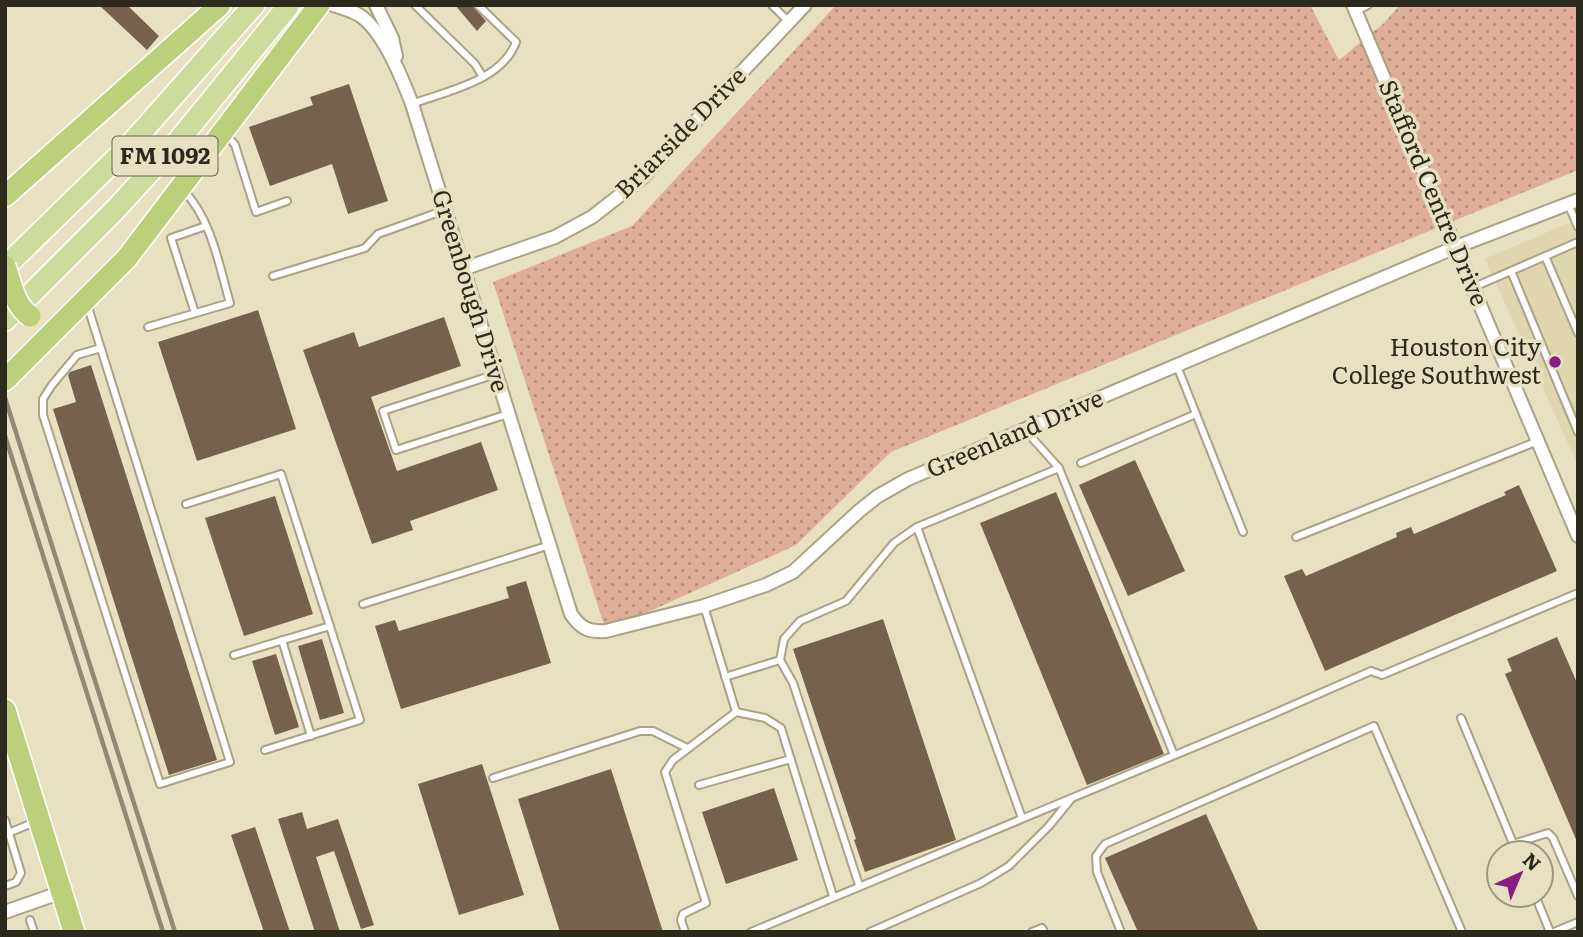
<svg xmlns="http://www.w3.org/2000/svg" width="1583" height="937" viewBox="0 0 1583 937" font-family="Literata,serif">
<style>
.built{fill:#dfd5af}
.grass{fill:url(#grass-dots)}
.building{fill:#76624c}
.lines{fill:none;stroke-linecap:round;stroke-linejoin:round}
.service-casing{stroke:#aaa285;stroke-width:10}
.minor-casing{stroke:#aaa285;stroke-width:16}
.primary-casing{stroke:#fff;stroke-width:24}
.trunk-casing{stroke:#fff;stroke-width:24}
.service{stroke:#fff;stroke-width:6}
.minor{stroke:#fff;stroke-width:12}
.primary{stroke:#cddc9d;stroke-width:21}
.trunk{stroke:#bcd07c;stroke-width:21}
.rail{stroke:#908a74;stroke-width:4.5}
.trunk-bridge-casing{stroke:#fff;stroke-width:24;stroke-linecap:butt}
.trunk-bridge{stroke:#bcd07c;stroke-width:21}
.poi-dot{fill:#881d83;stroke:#e8e1c1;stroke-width:2.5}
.labels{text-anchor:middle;stroke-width:7;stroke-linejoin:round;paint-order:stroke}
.shield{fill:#e8e1c1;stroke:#64604e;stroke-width:2}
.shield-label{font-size:23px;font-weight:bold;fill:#2c291d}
.street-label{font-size:24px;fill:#2c291d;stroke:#e8e1c1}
.poi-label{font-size:24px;fill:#2c291d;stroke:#e8e1c1;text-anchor:end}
</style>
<defs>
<pattern id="grass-dots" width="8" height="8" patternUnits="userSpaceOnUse" patternTransform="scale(1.75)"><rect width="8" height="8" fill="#deae98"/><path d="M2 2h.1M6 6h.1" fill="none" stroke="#b48e7b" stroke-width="1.8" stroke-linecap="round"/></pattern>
</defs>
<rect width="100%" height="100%" fill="#e8e1c1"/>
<path class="built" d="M1578,219V466L1485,259Z"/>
<path class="grass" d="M836,5H1310L1339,60L1384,23L1400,5H1578V170L891,452L796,545L606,631L493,282L632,226Z"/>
<g class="building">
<path d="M99,5H127L159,36L147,50Z"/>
<path d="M455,5H472L486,21L477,31Z"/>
<path d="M349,84L388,201L348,214L332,164L270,186L249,127L313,105L310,97Z"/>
<path d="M258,310L296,429L197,461L158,342Z"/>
<path d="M444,317L461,366L371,397L397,471L481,442L498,490L410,521L413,530L372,544L303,350L354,332L359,347Z"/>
<path d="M91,365L217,760L169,775L53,409L76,402L68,375L70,372Z"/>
<path d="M1135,460L1185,571L1128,596L1079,485Z"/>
<path d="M1519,485L1557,571L1325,671L1284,576L1302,569L1306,576L1397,537L1396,533L1411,527L1414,534L1506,495L1504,492Z"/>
<path d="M1056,492L1164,754L1087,785L980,523Z"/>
<path d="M275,496L313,614L244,636L205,518Z"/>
<path d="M526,581L551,663L401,709L375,626L395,620L399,631L509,598L506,587Z"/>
<path d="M883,619L956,840L865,872L854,840L856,839L793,649Z"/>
<path d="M1557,637L1578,685V844L1505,674L1512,671L1507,659Z"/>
<path d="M322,639L344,713L320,720L298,646Z"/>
<path d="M276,654L299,727L275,735L252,661Z"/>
<path d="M482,764L524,895L459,915L418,784Z"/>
<path d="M611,769L663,932H560L518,799Z"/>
<path d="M774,788L798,860L726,884L702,812Z"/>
<path d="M302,812L307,829L338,819L374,925L361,929L334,851L316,857L340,932H315L278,819Z"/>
<path d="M1206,814L1259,932H1138L1105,858Z"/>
<path d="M255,827L290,932H264L231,835Z"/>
</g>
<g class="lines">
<g class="service-casing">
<g id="service">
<path d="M415,5L475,64L483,77"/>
<path d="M772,5L789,22"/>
<path d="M1356,11L1368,5"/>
<path d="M412,104C447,91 502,81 516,42L478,5"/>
<path d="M227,135L235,145L256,212L287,201"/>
<path d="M1568,204L1578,227"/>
<path d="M1545,256L1578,333"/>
<path d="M1511,271L1578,432"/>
<path d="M273,276L365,248L378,234L445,210"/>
<path d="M1474,287L1578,242"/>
<path d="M87,304L230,762L160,784L43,415V399L52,385L77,355L101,348"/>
<path d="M195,313L171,238L206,226"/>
<path d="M148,327L230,303C219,266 212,220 184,191"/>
<path d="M1177,366L1243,532"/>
<path d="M496,374L383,411L396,450L508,414"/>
<path d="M1025,430L1059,468L1174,755"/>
<path d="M1081,463L1196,414"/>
<path d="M186,504L281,474L360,720L265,750"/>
<path d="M917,527L1022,818"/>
<path d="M1296,537L1538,441"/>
<path d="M363,604L550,545"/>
<path d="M704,606L736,712"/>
<path d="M282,640L311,736"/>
<path d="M234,655L330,626"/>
<path d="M780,660L793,683L859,885"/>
<path d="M725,677L780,660L784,639L800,621L846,601L894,543L917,527L1059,468"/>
<path d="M1461,718L1517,853"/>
<path d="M493,778L640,731H653L687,748"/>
<path d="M699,785L791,759"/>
<path d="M5,820L21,873L16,882L5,886"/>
<path d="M6,834L35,822"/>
<path d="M1513,844L1548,833L1553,838L1578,896"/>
<path d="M1535,895L1550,932"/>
<path d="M30,920L34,932"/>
<path d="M685,932L681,920L683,914L706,903L665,772L673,760L736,712L765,718L781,728L833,896"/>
<path d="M751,932L1266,717L1371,671L1382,675L1578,593"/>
<path d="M870,932L981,883L1009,866L1049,826L1071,799"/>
<path d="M1032,932L1042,928L1044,932"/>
<path d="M1121,932L1097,872L1096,856L1105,844L1374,726L1462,932"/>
<path d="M1554,932L1578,922"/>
</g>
</g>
<g class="minor-casing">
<g id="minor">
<path d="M333,5C342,8 351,10 359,15C383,30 402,78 412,104L571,614C581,629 589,632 606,631L704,606L766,585L793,572L859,511L878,496L908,479L1456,247L1578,200"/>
<path d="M376,5L392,38L396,56"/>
<path d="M1353,5L1578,536"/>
<path d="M463,269L555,237L592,217L642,178L805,5"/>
<path d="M5,912L62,892"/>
</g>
</g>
<g class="primary-casing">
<g id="primary">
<path d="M5,267L129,146L254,5"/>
<path d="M5,320L114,211L179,140L289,5"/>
</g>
</g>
<g class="trunk-casing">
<g id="trunk">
<path d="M5,196L220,5"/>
<path d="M5,380L127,258L319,5"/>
<path d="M5,710L74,932"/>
</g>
</g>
<use href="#service" class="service"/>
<use href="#minor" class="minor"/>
<use href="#primary" class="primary"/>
<use href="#trunk" class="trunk"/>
<g class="rail">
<path d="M5,398L175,932"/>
<path d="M5,436L163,932"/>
</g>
<g class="trunk-bridge-casing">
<path id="trunk-bridge" d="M5,266C11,283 14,305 30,316"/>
</g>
<use href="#trunk-bridge" class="trunk-bridge"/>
</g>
<circle class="poi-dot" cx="1555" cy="362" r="7"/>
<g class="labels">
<rect class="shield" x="112.5" y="136.5" width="105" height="39" rx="5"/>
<g class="shield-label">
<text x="165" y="164">FM 1092</text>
</g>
<g class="street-label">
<text transform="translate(681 133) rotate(-45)" y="8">Briarside Drive</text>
<text transform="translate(1433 193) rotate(67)" y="8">Stafford Centre Drive</text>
<text transform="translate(470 291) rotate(73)" y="8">Greenbough Drive</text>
<text transform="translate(1015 434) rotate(-23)" y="8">Greenland Drive</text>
</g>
<g class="poi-label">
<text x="1541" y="356">Houston City<tspan x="1541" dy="28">College Southwest</tspan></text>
</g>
</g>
<rect width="1583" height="937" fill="none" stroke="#2c291d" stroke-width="14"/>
<g transform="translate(1520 874) rotate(44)"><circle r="33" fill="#e8e1c1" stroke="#9d977f" stroke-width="2"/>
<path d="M0-5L12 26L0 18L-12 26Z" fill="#881d83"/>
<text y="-10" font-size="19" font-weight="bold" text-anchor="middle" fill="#2c291d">N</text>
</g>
</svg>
